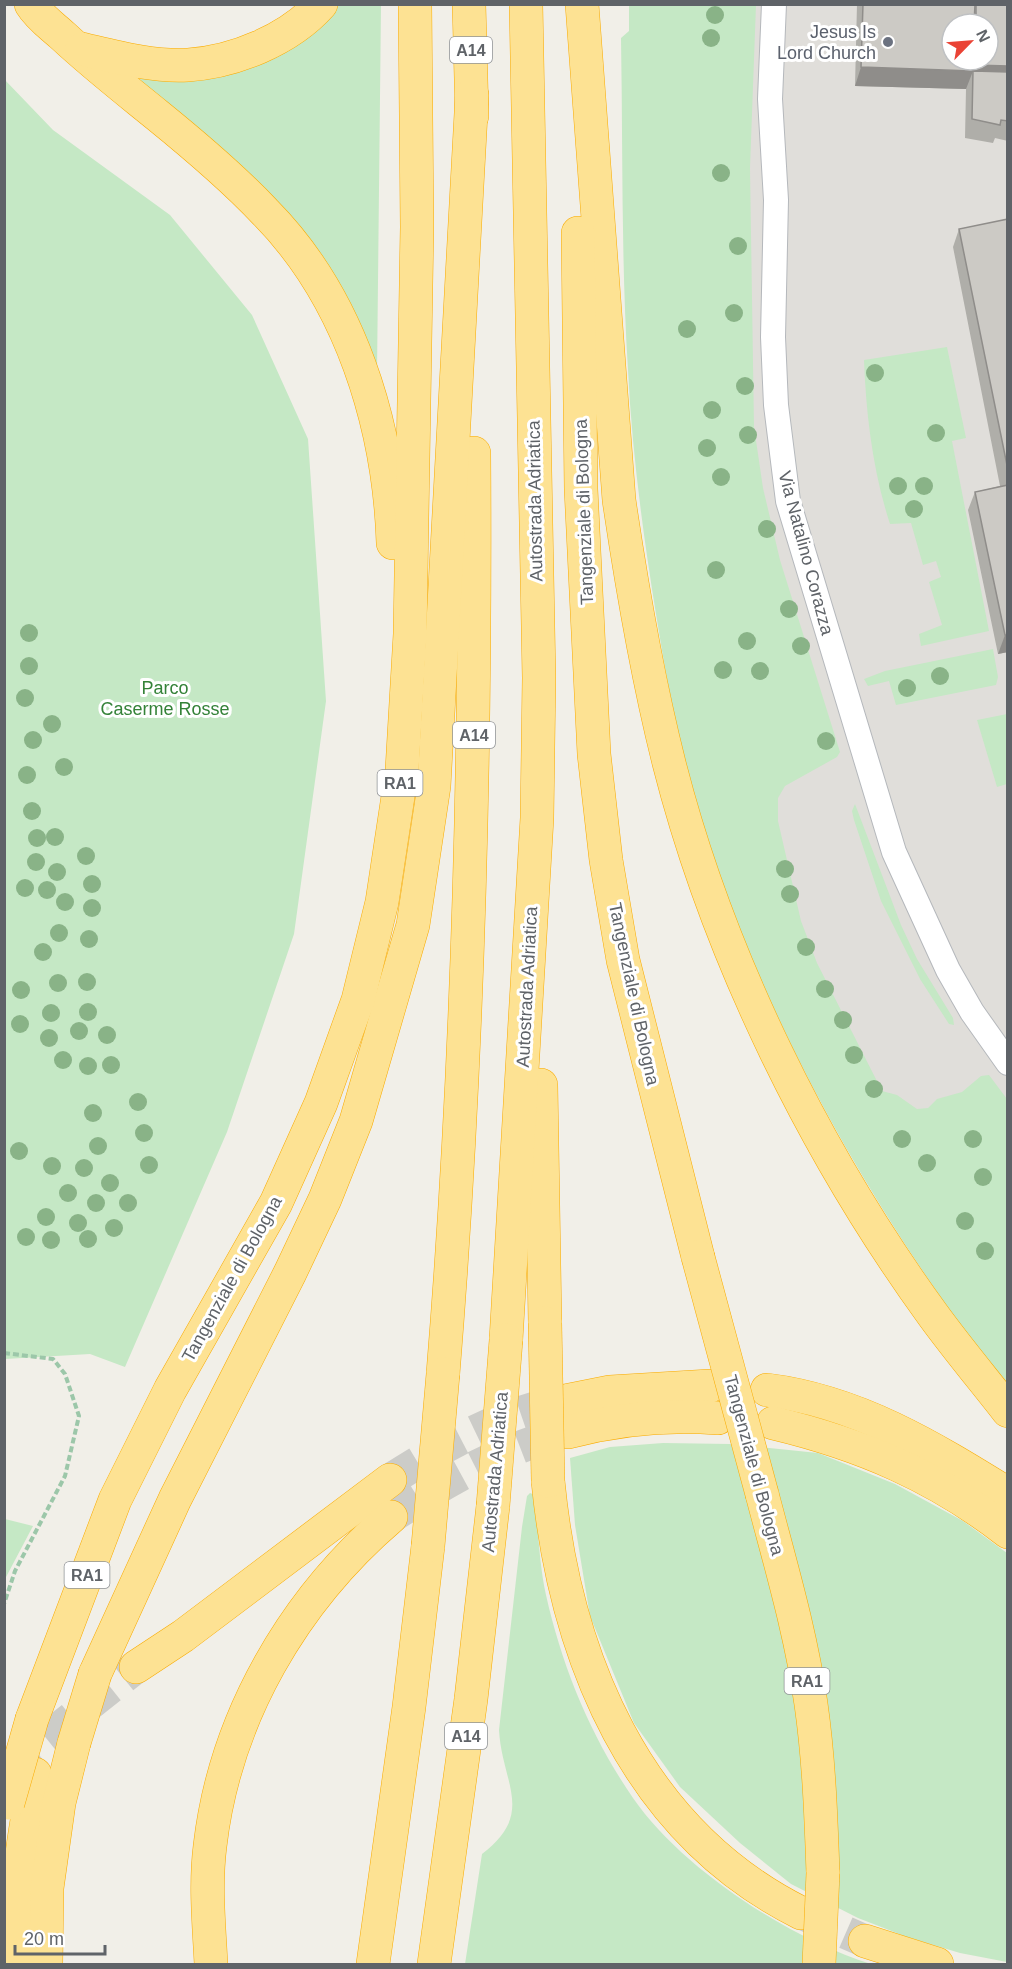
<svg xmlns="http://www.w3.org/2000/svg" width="1012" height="1969" viewBox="0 0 1012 1969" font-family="Arial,sans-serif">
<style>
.industrial{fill:#e0deda;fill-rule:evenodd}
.green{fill:#c5e8c5}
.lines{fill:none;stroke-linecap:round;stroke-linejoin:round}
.motorway-tunnel{stroke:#ccccc8;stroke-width:33;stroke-dasharray:33 16;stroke-linecap:butt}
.minor-casing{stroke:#b5b8bc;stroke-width:26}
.motorway-casing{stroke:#f9ab00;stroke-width:34}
.path{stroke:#9cc7a9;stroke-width:4;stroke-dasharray:6 3;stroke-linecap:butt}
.minor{stroke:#fff;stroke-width:24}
.motorway{stroke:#fde293;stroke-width:33}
.motorway-bridge-casing{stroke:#f9ab00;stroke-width:34;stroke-linecap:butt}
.motorway-bridge{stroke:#fde293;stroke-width:33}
.tree{fill:#89b387}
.wall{fill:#afaea9;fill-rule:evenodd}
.shaded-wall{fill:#8f8d8a}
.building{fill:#cccac5;stroke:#8f8d8a;stroke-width:1.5}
.worship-dot{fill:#6b7280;stroke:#fff;stroke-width:2}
.labels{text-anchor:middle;stroke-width:6;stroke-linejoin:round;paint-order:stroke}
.shield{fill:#fff;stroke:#8f9295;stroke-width:1.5}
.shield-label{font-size:16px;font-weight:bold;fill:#5f6368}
.worship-label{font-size:18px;fill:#5b616d;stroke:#fff;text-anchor:end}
.street-label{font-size:18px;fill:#5f6368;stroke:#fff}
.park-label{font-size:18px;fill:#348238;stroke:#fff}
</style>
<rect width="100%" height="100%" fill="#f1efe8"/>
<path class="industrial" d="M673,5H1007V1343L787,935ZM952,24H988V60H952Z"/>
<g class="green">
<path d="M333,5H381L377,374L328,273L133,80L212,71Z"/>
<path d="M629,5H756L750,168L754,427L763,488L780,560L840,752L837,757L785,786L778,798V821L801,921L817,963L882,1091L897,1095L917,1109L928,1108L937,1099L962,1092L981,1076L989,1075L1007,1099V1388C875,1216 766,1027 700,819C680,752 667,683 656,614C643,534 632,452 628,370C621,260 623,148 621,38L629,31Z"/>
<path d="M4,79L53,130L170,215L252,315L308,439L326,701L294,934L227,1132L125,1367L90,1354L5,1359Z"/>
<path d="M947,347L966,438L952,441L989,631L921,646L919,634L942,625L929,582L941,577L936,561L923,565L911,523L890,524C873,472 866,415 864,360Z"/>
<path d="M993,649L998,677L996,685L896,705L889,681L868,686L864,679L885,671Z"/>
<path d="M1007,714V784L997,787L977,720Z"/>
<path d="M855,804L901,925L917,959L953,1018L954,1025L949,1024L920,979L881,901L854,820L852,811Z"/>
<path d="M663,1443L730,1444L818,1453L895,1484L963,1521L1007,1553V1962L960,1953L907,1937L858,1918L791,1884L740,1843L680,1787L634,1723L590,1616L575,1525L570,1458L610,1447Z"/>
<path d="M530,1493L535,1495C538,1528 539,1563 546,1595C562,1667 591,1737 633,1798C682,1869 790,1939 871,1964H465L482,1854C536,1813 502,1784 499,1730L522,1527L527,1496Z"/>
<path d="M5,1519L33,1526L5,1579L4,1519Z"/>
</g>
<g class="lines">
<g class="motorway-tunnel">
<path d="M390,1480C443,1446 503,1412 565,1401"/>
<path d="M391,1517C448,1480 502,1448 568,1432"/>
<path d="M8,1769L136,1667"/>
<path d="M801,1913L865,1941"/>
</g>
<g class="minor-casing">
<path id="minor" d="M774,4L770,99L776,200L773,337L776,405L788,501L894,852L948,970L972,1012L1008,1063"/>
</g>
<g class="motorway-casing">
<g id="motorway">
<path d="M31,4C39,17 52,26 63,36C93,64 125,89 157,115C194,145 232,177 265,212C350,298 389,424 393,543"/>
<path d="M469,4L472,116"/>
<path d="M582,4L619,500C632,588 647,676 669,763C718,956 816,1154 933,1315C957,1348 983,1379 1008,1411"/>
<path d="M82,49C116,57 152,67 188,65C234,62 289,40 321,4"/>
<path d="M578,233L581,489L594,754L606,860L623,960L698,1257"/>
<path d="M541,1085L545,1323"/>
<path d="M506,1340L537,818L539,678L526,4"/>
<path d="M443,1374C468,1067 476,761 474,453"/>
<path d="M767,1390C857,1401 932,1447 1008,1494"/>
<path d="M565,1401L610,1392L710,1386"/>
<path d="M773,1423C861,1444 936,1476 1008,1532"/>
<path d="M568,1432C617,1419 667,1414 718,1418"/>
<path d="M548,1481C565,1656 635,1830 801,1913"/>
<path d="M762,1494C780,1563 801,1633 811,1704C819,1760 821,1816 823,1873"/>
<path d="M136,1667L183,1636L390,1480"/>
<path d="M95,1674L175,1499L290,1273L325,1199L356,1121L413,925L434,786L472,95"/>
<path d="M32,1719L115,1500L170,1390L276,1203L321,1103L358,1000L382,902L402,770L410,634L417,227L415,4"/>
<path d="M865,1941L937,1964"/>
<path d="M15,1964C14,1896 23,1840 35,1774"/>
<path d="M46,1964L47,1888L59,1803L74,1743"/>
<path d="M211,1964C209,1925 205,1885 210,1846C225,1717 294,1600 391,1517"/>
<path d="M373,1964L409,1707L428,1546"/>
<path d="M434,1964L471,1699L493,1506"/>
</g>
</g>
<path class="path" d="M4,1353L53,1359L65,1374L79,1416L65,1476L15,1571L4,1604"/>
<use href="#minor" class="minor"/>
<use href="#motorway" class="motorway"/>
<g class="motorway-bridge-casing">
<g id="motorway-bridge">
<path d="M698,1257L762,1494"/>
<path d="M545,1323L548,1481"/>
<path d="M493,1506L506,1340"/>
<path d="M428,1546L443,1374"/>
<path d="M74,1743L95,1674"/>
<path d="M8,1803L32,1719"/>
<path d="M819,1964L823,1873"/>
</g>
</g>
<use href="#motorway-bridge" class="motorway-bridge"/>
</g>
<g class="tree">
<circle cx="715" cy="15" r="9"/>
<circle cx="711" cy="38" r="9"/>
<circle cx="721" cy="173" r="9"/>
<circle cx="738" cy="246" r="9"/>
<circle cx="734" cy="313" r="9"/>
<circle cx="687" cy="329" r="9"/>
<circle cx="875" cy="373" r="9"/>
<circle cx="745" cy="386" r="9"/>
<circle cx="712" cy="410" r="9"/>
<circle cx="936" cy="433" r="9"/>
<circle cx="748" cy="435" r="9"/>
<circle cx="707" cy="448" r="9"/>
<circle cx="721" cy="477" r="9"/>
<circle cx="898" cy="486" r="9"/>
<circle cx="924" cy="486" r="9"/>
<circle cx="914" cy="509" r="9"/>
<circle cx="767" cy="529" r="9"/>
<circle cx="716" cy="570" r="9"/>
<circle cx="789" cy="609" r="9"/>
<circle cx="29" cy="633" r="9"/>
<circle cx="747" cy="641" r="9"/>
<circle cx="801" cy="646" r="9"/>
<circle cx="29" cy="666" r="9"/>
<circle cx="723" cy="670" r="9"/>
<circle cx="760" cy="671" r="9"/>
<circle cx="940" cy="676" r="9"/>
<circle cx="907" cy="688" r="9"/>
<circle cx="25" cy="698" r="9"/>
<circle cx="52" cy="724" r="9"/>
<circle cx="33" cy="740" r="9"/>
<circle cx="826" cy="741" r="9"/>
<circle cx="64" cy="767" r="9"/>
<circle cx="27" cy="775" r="9"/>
<circle cx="32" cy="811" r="9"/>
<circle cx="55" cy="837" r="9"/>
<circle cx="37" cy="838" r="9"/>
<circle cx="86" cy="856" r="9"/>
<circle cx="36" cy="862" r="9"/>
<circle cx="785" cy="869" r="9"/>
<circle cx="57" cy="872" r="9"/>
<circle cx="92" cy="884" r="9"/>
<circle cx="25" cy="888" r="9"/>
<circle cx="47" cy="890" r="9"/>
<circle cx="790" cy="894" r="9"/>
<circle cx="65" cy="902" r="9"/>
<circle cx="92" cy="908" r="9"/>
<circle cx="59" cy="933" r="9"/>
<circle cx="89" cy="939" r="9"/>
<circle cx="806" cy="947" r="9"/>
<circle cx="43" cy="952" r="9"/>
<circle cx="87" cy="982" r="9"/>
<circle cx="58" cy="983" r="9"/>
<circle cx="825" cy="989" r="9"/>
<circle cx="21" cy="990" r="9"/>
<circle cx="88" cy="1012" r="9"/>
<circle cx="51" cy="1013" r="9"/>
<circle cx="843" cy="1020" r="9"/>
<circle cx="20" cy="1024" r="9"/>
<circle cx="79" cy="1031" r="9"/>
<circle cx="107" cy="1035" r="9"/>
<circle cx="49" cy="1038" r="9"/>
<circle cx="854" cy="1055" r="9"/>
<circle cx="63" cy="1060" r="9"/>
<circle cx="111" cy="1065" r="9"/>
<circle cx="88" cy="1066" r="9"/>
<circle cx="874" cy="1089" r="9"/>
<circle cx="138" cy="1102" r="9"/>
<circle cx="93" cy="1113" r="9"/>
<circle cx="144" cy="1133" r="9"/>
<circle cx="902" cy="1139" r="9"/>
<circle cx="973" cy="1139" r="9"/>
<circle cx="98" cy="1146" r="9"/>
<circle cx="19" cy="1151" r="9"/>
<circle cx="927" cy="1163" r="9"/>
<circle cx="149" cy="1165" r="9"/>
<circle cx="52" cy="1166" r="9"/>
<circle cx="84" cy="1168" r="9"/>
<circle cx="983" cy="1177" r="9"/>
<circle cx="110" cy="1183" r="9"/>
<circle cx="68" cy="1193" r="9"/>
<circle cx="96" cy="1203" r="9"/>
<circle cx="128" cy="1203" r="9"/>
<circle cx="46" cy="1217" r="9"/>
<circle cx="965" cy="1221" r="9"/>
<circle cx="78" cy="1223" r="9"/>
<circle cx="114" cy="1228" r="9"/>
<circle cx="26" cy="1237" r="9"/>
<circle cx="88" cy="1239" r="9"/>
<circle cx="51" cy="1240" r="9"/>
<circle cx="985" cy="1251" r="9"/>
</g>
<g class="wall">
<path d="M857,4H1008V141L995,138L993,143L965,138L966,89L855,86ZM952,24H988V60H952Z"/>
<path d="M1008,219V652L998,654L968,510L975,492L1000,486L953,247L959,229Z"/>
</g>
<g class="shaded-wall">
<path d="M974,65L1008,66V90L973,71L966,89L855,86L861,67L973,71Z"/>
<path d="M1005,635H1008V652L998,654Z"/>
</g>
<g class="building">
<path d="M863,4H975L974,24H952V60H973V71L861,67Z"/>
<path d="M976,4H1008V66L974,65L975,60H988V24H976Z"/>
<path d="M973,71L1008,72V121L1001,120L1000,125L972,119Z"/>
<path d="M1008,219V470L959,229Z"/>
<path d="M1008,485V635H1005L975,492Z"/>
</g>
<circle class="worship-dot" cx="888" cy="42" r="6"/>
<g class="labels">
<g class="shield">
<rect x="450" y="37" width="42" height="26" rx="4.5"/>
<rect x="453" y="722" width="42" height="26" rx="4.5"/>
<rect x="377.5" y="770" width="45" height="26" rx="4.5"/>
<rect x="64.5" y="1562" width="45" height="26" rx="4.5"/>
<rect x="784.5" y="1668" width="45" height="26" rx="4.5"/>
<rect x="445" y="1723" width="42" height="26" rx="4.5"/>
</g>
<g class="shield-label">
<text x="471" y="56">A14</text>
<text x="474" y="741">A14</text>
<text x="400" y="789">RA1</text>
<text x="87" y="1581">RA1</text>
<text x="807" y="1687">RA1</text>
<text x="466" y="1742">A14</text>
</g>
<g class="worship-label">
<text x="876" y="38">Jesus Is<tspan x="876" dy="21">Lord Church</tspan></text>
</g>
<g class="street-label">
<text transform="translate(535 501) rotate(-91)" y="6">Autostrada Adriatica</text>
<text transform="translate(584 512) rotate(-92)" y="6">Tangenziale di Bologna</text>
<text transform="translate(806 553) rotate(75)" y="6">Via Natalino Corazza</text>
<text transform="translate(527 987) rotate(-87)" y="6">Autostrada Adriatica</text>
<text transform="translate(634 994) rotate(78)" y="6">Tangenziale di Bologna</text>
<text transform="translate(232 1279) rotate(-61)" y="6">Tangenziale di Bologna</text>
<text transform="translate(754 1465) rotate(75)" y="6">Tangenziale di Bologna</text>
<text transform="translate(495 1472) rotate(-85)" y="6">Autostrada Adriatica</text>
</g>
<g class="park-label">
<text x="165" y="694">Parco<tspan x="165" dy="21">Caserme Rosse</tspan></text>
</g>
</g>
<rect width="1012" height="1969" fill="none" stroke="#5f6368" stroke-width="12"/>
<g transform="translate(970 42) rotate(65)"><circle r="28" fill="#ffffff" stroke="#bfc1c3" stroke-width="1.5"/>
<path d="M0-4.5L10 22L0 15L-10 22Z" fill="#ea4335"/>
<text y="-9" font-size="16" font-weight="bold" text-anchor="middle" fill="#5f6368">N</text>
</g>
<path d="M15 1945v9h90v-9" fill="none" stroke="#5f6368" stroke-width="3"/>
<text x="24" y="1945" font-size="18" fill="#5f6368" stroke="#ffffff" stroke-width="4.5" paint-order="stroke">20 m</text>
</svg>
